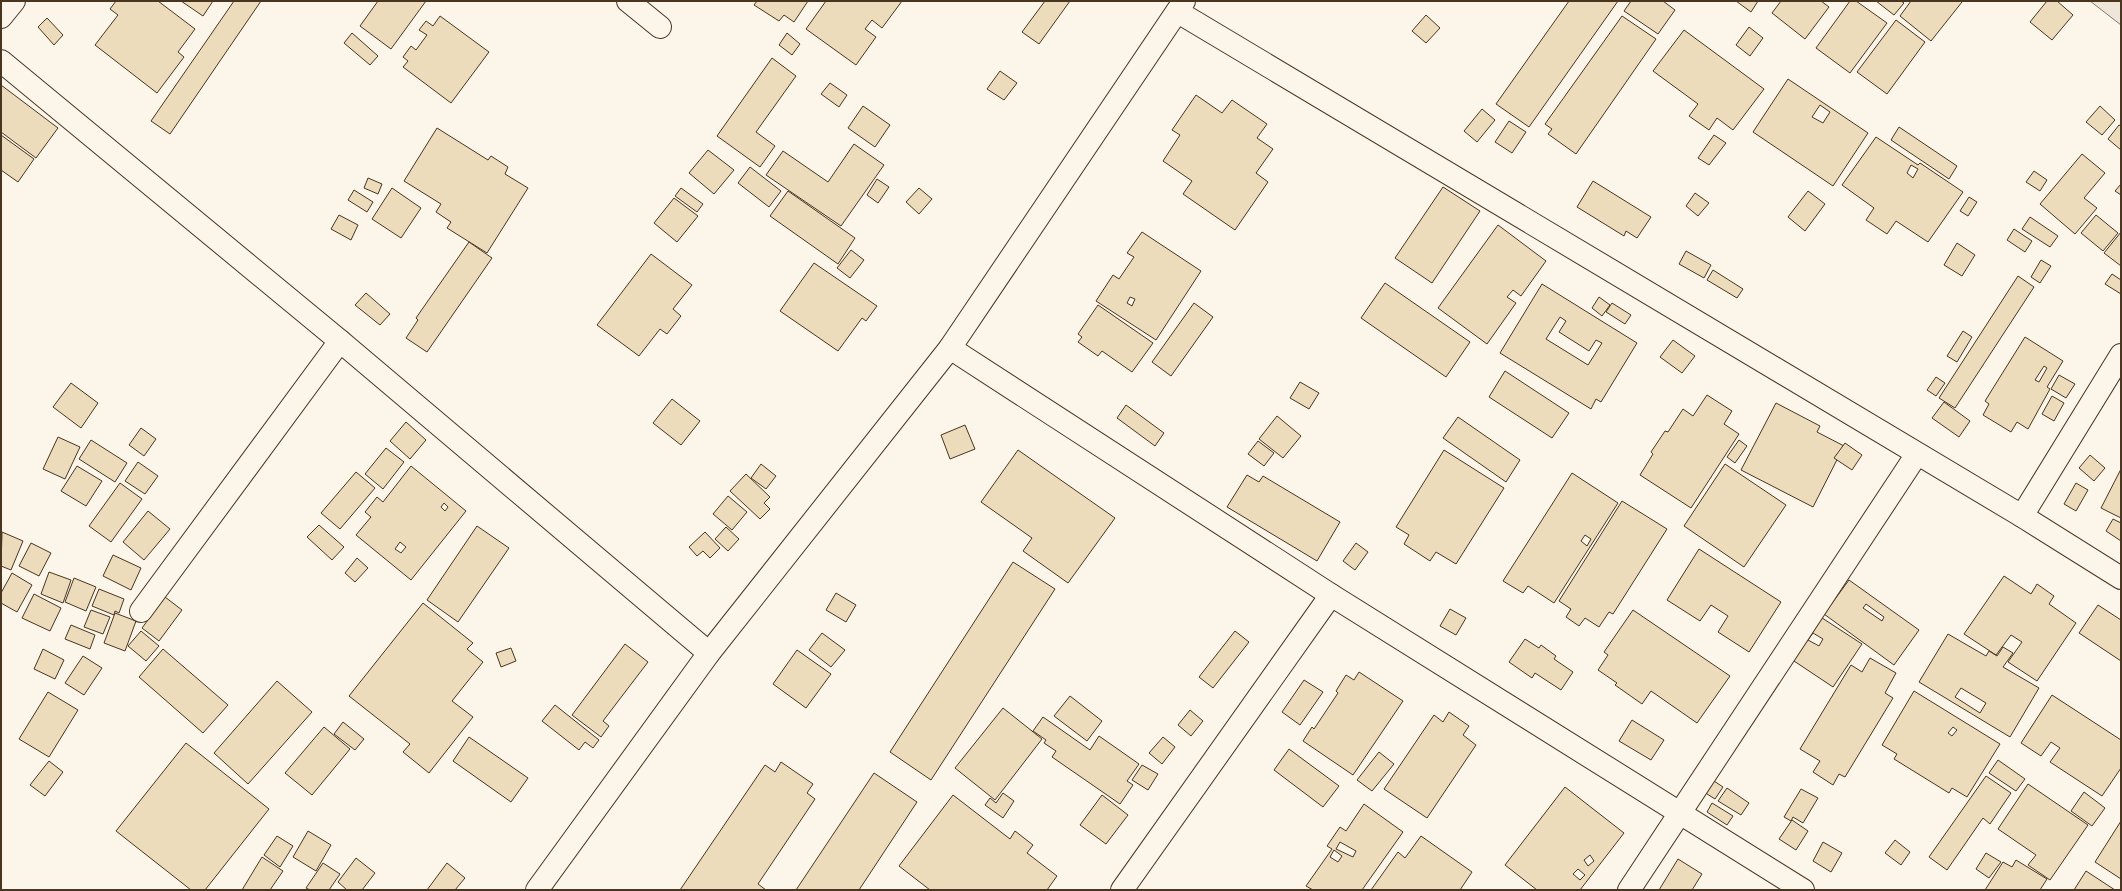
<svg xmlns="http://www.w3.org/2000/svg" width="2122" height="891" viewBox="0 0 2122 891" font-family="'Open Sans',sans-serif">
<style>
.green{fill:#ede6d9;stroke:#887966}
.building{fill:#ecdcbc;stroke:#4a3520;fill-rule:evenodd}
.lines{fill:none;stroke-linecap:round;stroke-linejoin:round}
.minor-casing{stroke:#4a3520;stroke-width:24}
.minor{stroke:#fbf6e9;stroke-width:22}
</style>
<rect width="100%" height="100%" fill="#fbf6e9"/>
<path class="green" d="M2090,1H2121V25Z"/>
<g class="building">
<path d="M116,1H158L195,29L178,52L184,57L157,93L95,45L118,15L110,9Z"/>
<path d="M181,1H213L203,16Z"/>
<path d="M234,1H261L170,134L151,121Z"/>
<path d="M378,1H426L391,49L360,26Z"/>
<path d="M757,1H808L794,22L784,15L779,21L754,5Z"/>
<path d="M826,1H902L882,28L872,20L865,29L876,37L856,65L806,29Z"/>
<path d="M1045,1H1070L1039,44L1022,32Z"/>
<path d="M1569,1H1618L1529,127L1496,104Z"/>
<path d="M1631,1H1663L1675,10L1658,34L1624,11Z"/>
<path d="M1736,1H1758L1751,12Z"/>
<path d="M1781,1H1821L1829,7L1805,39L1772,13Z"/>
<path d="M1850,1H1856L1887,23L1850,73L1816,48Z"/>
<path d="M1876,1H1901L1904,3L1894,15Z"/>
<path d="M1911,1H1961L1962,2L1931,41L1900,16Z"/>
<path d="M2047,1H2057L2073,15L2052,40L2030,22Z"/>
<path d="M1426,15L1440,28L1426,43L1412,31Z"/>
<path d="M440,16L489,52L451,103L403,67L408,61L403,57L411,46L416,50L427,35L419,30L426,21L433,26Z"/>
<path d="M1622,16L1656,39L1576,154L1548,134L1552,129L1545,124Z"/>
<path d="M47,18L63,35L54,45L38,27Z"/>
<path d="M1896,20L1925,42L1887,94L1857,72Z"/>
<path d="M1749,27L1763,38L1750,56L1736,45Z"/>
<path d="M1684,30L1764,89L1733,130L1717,118L1709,130L1689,116L1698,104L1653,71Z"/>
<path d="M352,33L378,56L370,65L344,43Z"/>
<path d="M787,33L800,44L792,55L779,45Z"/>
<path d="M772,58L796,76L756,132L775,146L760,167L717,136Z"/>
<path d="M1000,71L1017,83L1004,100L987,89Z"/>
<path d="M1788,79L1868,133L1833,186L1753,132ZM1820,105L1830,112L1823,123L1812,117Z"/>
<path d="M830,83L847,95L839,107L821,94Z"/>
<path d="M1,85L58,128L36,158L1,132Z"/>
<path d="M1196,95L1222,113L1232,100L1267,124L1257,138L1273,149L1256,173L1268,182L1235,230L1183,194L1192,181L1163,161L1180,135L1172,130Z"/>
<path d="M863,106L890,125L875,147L848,128Z"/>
<path d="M2100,106L2115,120L2102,135L2086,122Z"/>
<path d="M1482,109L1495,120L1477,142L1464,131Z"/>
<path d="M1509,121L1526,132L1512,153L1495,142Z"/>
<path d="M2119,125L2121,126V150L2108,139Z"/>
<path d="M1899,127L1957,166L1949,179L1891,140Z"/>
<path d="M437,128L488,160L491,156L508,167L505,174L528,188L487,253L447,228L451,222L436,212L441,204L404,181Z"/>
<path d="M1,135L34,159L18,182L1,170Z"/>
<path d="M1714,135L1726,143L1709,165L1698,158Z"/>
<path d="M1876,137L1918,165L1920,163L1963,192L1928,242L1896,221L1887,234L1866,220L1874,208L1842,185ZM1911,165L1918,169L1913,178L1907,173Z"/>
<path d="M854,144L884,165L841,226L766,175L783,151L828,182Z"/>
<path d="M708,150L734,170L714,194L689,173Z"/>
<path d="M2082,154L2105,173L2084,198L2097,208L2075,234L2040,204Z"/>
<path d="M750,167L781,191L769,207L738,183Z"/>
<path d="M2034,171L2047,180L2040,191L2026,182Z"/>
<path d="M368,178L382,184L378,194L364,188Z"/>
<path d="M877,179L889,187L878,203L867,195Z"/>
<path d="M1593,181L1651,217L1637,238L1626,231L1624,236L1577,207Z"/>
<path d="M2121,184V195L2115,191Z"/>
<path d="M1443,187L1480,211L1432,283L1395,258Z"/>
<path d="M392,188L421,208L401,238L372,219Z"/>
<path d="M681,188L703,204L697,212L675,196Z"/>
<path d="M919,188L932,199L919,214L906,202Z"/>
<path d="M354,190L373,202L367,212L348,200Z"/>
<path d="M788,191L855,238L838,264L770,216Z"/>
<path d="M1808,191L1825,204L1805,231L1788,217Z"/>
<path d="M1695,193L1709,203L1698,216L1686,206Z"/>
<path d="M1969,197L1977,202L1968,216L1960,211Z"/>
<path d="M674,198L698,216L677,242L654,223Z"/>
<path d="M339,215L358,225L351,240L331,229Z"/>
<path d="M2096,215L2118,233L2103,251L2081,233Z"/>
<path d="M2030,217L2058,236L2050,247L2022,229Z"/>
<path d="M1498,225L1546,261L1521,296L1513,290L1507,297L1516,303L1487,344L1438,308Z"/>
<path d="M2014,229L2032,241L2025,252L2007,240Z"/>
<path d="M1142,232L1201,271L1156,340L1096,301L1113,275L1119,279L1134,257L1127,253ZM1130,297L1135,299L1132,306L1127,303Z"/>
<path d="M2121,232V266L2104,253Z"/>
<path d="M469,242L492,258L427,352L406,338L418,320L416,318Z"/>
<path d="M1957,243L1975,255L1962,276L1944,265Z"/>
<path d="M851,250L864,260L850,278L837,268Z"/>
<path d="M1686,251L1711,265L1704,278L1679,264Z"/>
<path d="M651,254L692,285L673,309L681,316L667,334L660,329L639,356L597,325Z"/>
<path d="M2041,260L2051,266L2040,283L2031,277Z"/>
<path d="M814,263L877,306L866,321L862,318L838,351L780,311Z"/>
<path d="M1713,270L1743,289L1737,298L1707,280Z"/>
<path d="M2112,274L2121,280V294L2105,284Z"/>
<path d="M2018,276L2034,287L1955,408L1939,398Z"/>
<path d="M1385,283L1470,342L1446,377L1361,318Z"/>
<path d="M1542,284L1637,343L1601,402L1596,399L1591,409L1500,353ZM1560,317L1566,321L1559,332L1589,351L1596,340L1602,343L1588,365L1546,339Z"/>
<path d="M366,293L390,314L380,325L355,305Z"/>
<path d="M1599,297L1610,305L1602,316L1592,308Z"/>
<path d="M1194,303L1213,317L1171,376L1152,362Z"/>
<path d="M1612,303L1631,315L1625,324L1606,312Z"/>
<path d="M1098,305L1153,343L1132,372L1102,351L1098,356L1078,342L1082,337L1078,334Z"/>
<path d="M1963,331L1972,337L1957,362L1947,356Z"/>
<path d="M2025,337L2063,361L2047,387L2050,389L2028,429L2017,422L2011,432L1983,415L1989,404L1985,401ZM2044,366L2047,368L2039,382L2035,380Z"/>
<path d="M1673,340L1695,356L1682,373L1660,357Z"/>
<path d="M1505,371L1569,413L1552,438L1489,397Z"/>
<path d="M2059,375L2075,384L2066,398L2051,389Z"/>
<path d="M1936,377L1945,383L1936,396L1927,390Z"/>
<path d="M1300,382L1319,393L1309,409L1290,398Z"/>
<path d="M71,383L98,403L81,428L53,407Z"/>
<path d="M1707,395L1732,411L1724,424L1739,434L1691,508L1640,475L1653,454L1651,452L1665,431L1668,432L1683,409L1693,416Z"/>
<path d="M2052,396L2064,403L2054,421L2042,414Z"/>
<path d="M672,399L700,421L681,445L653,423Z"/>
<path d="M1944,402L1970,421L1959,437L1932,418Z"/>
<path d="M1776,403L1820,426L1817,432L1844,446L1813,507L1741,470Z"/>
<path d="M1126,405L1164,433L1155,446L1117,418Z"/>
<path d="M1277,416L1301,436L1283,458L1259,439Z"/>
<path d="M1458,417L1520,460L1506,482L1443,438Z"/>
<path d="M406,422L426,440L410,459L390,441Z"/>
<path d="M965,425L975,449L950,459L941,435Z"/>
<path d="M141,428L156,439L144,456L129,445Z"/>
<path d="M58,437L80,447L65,479L43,469Z"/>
<path d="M91,440L127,463L115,482L79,459Z"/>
<path d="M1739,440L1747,446L1735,463L1727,457Z"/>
<path d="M1258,441L1274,453L1264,466L1248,454Z"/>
<path d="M1845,443L1862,455L1852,470L1834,458Z"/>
<path d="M386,448L404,462L383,489L365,474Z"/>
<path d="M1018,450L1115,518L1068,583L1023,551L1032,538L981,502Z"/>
<path d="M1444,450L1504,488L1456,564L1436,552L1430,561L1404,544L1409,535L1396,527Z"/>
<path d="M2090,455L2105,468L2094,481L2079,468Z"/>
<path d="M138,462L158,476L145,494L125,481Z"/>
<path d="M761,464L776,476L766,489L751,478Z"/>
<path d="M1725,464L1786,505L1744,567L1684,526Z"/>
<path d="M77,466L102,481L86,506L61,491Z"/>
<path d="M411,466L466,511L411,580L356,535L371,517L365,512L377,497L383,502ZM444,503L448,507L445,511L441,507ZM400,542L406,547L401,553L395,549Z"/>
<path d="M2121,469V518L2101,508Z"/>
<path d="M356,472L375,488L340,529L321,513Z"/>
<path d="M1572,473L1618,503L1554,603L1528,586L1523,593L1503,581ZM1585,535L1591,539L1587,546L1581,541Z"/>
<path d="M746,474L770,497L764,503L770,509L760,519L730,491Z"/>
<path d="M1247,475L1259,482L1263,476L1340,522L1317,561L1227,507Z"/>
<path d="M120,483L142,499L111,542L89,526Z"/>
<path d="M2076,483L2088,490L2076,511L2064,504Z"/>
<path d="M728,496L747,512L732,530L713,514Z"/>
<path d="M1622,501L1667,529L1613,614L1609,612L1599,627L1585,618L1579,626L1566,617L1571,609L1559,601Z"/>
<path d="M148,511L170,529L144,560L123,542Z"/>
<path d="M2113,519L2121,523V541L2106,531Z"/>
<path d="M319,525L344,547L332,560L307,537Z"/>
<path d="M477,526L509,548L458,622L427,600Z"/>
<path d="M726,527L739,539L728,551L715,539Z"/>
<path d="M2,532L23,541L11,570L1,566Z"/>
<path d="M705,532L720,548L710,558L703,551L697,556L689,547Z"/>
<path d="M31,543L51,553L39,576L19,566Z"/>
<path d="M1356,543L1368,552L1355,570L1343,561Z"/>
<path d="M1699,549L1781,602L1749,652L1718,632L1728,616L1711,605L1700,621L1667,600Z"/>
<path d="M113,555L141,568L131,590L103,576Z"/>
<path d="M357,558L368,568L355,582L345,573Z"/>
<path d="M1013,562L1055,589L931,780L890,752Z"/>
<path d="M49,572L71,580L63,603L41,594Z"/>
<path d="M12,573L32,585L17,612L1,603V593Z"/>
<path d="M2004,576L2031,594L2037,584L2054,596L2049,604L2076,623L2037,681L2008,662L2022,642L2011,635L1996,655L1964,634Z"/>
<path d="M74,578L96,587L86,611L65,602Z"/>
<path d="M1849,580L1919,630L1894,665L1824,614ZM1866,604L1884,617L1882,621L1863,608Z"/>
<path d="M99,589L124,599L119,613L115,611L114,615L92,606Z"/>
<path d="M836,593L856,605L846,622L826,610Z"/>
<path d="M34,594L61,608L50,631L22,618Z"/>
<path d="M165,597L182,610L159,641L142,628Z"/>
<path d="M423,603L473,643L467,649L483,662L452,701L473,717L429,773L403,752L410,744L349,696Z"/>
<path d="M2098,605L2121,620V661L2079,633Z"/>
<path d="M1450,609L1466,618L1456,635L1440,626Z"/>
<path d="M91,610L110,617L103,634L84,627Z"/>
<path d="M1633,610L1730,676L1697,723L1651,691L1642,704L1615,685L1617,683L1598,670L1608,655L1604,652Z"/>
<path d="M115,613L136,621L125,651L104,643Z"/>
<path d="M1816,614L1862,644L1833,687L1788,657ZM1813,633L1823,639L1819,646L1808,640Z"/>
<path d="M71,625L95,635L90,649L65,639Z"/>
<path d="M141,631L159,646L146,661L128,646Z"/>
<path d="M1235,631L1249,642L1213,688L1199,677Z"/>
<path d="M822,633L845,650L831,667L809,650Z"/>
<path d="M1948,634L1986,656L1989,651L1997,656L2003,647L2013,653L2003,667L2039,688L2010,737L1919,682ZM1961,688L1986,703L1980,713L1955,697Z"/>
<path d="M1525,639L1539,648L1541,645L1556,656L1554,659L1573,672L1561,690L1535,673L1532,678L1509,662Z"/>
<path d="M625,644L648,662L603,721L609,726L601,737L572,715Z"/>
<path d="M511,648L516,661L501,667L496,653Z"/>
<path d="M43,649L64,660L55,679L34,669Z"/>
<path d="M163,649L228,705L203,733L139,677Z"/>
<path d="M797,650L831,674L806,708L773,684Z"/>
<path d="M83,656L102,668L84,695L65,683Z"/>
<path d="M1870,658L1896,673L1885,693L1893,698L1845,777L1839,774L1833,785L1813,772L1820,761L1800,749L1851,665L1862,672Z"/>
<path d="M1359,672L1403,701L1353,775L1303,741L1312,727L1314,729L1338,693L1336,691L1346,675L1354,680Z"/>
<path d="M1304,680L1323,692L1300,725L1282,712Z"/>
<path d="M277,681L312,712L248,784L214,753Z"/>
<path d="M1914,691L2000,744L1967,797L1952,788L1949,793L1894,759L1897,754L1882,745ZM1953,727L1957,730L1952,736L1948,733Z"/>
<path d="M48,692L78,710L49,757L19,739Z"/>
<path d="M2052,695L2121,740V768L2102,796L2050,762L2060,748L2051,742L2041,756L2021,743Z"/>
<path d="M1070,696L1102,721L1087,741L1054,716Z"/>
<path d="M555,705L599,740L593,748L585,742L579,750L542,721Z"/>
<path d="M1003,708L1042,739L995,800L955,768Z"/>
<path d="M1190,710L1203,721L1191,736L1178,725Z"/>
<path d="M1449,712L1469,726L1463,735L1476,745L1427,818L1384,789L1434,715L1443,722Z"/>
<path d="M1043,717L1090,750L1099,736L1139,764L1127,781L1133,785L1120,804L1052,757L1056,751L1044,743L1046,740L1033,731Z"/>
<path d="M1632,720L1664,740L1651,760L1619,741Z"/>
<path d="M343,722L364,739L355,750L334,734Z"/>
<path d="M324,727L350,749L312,795L285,773Z"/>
<path d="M469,737L528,778L511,802L453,761Z"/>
<path d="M1163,737L1175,747L1162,764L1149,753Z"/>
<path d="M186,743L269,809L205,890H191L116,831Z"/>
<path d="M1289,749L1339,786L1323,807L1274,770Z"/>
<path d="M1379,752L1394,764L1372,791L1357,780Z"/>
<path d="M1998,760L2025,779L2016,791L1989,773Z"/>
<path d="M49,761L63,772L45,796L30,785Z"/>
<path d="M781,762L813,784L807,793L815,799L758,884L766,890H680L765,765L775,772Z"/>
<path d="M1142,765L1158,774L1148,790L1132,780Z"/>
<path d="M874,773L917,802L859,890H796Z"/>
<path d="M1986,776L2011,793L1990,824L1983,818L1947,870L1929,857Z"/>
<path d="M1711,779L1723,787L1715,799L1704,792Z"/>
<path d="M2028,784L2088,825L2050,880L2028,865L2036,855L1998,829Z"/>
<path d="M1565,787L1624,833L1580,890H1537L1505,865ZM1590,855L1594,861L1588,866L1584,860ZM1578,869L1585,875L1580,880L1573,874Z"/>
<path d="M1727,788L1749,803L1741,815L1718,801Z"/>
<path d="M1801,789L1818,798L1803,823L1793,817L1791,821L1784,817Z"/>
<path d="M2084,792L2105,808L2092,826L2071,811Z"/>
<path d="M1003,793L1014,801L1003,818L985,805L990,798L996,803Z"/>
<path d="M953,795L1010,839L1015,831L1033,845L1027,853L1057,876L1047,890H930L899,866Z"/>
<path d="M1102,795L1128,815L1106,844L1080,825Z"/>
<path d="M1712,803L1733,816L1727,825L1707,812Z"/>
<path d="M1364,804L1403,832L1362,890H1313L1306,886L1332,849L1327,846L1340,827L1346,831ZM1340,842L1356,851L1353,857L1336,849ZM1334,850L1342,856L1338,862L1330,857Z"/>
<path d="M1792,820L1808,831L1796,850L1779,839Z"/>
<path d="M2121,821V879L2095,862Z"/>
<path d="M308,831L331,845L316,871L293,857Z"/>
<path d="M277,836L293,846L280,867L264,855Z"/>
<path d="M1421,836L1472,872L1460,890H1371L1398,852L1405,858Z"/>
<path d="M1895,840L1910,852L1901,865L1885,853Z"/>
<path d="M1823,842L1842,853L1831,872L1813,861Z"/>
<path d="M1986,853L2001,862L1989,878L1976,869Z"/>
<path d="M262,857L283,871L270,890H242Z"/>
<path d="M356,858L375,873L362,890H347L338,882Z"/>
<path d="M1678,859L1702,874L1692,890H1659Z"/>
<path d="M2016,860L2047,879L2040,890H1985L2003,862L2012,867Z"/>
<path d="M323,863L340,874L329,890H310L306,888Z"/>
<path d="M447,863L465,878L455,890H427Z"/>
<path d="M2086,871L2115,890H2074Z"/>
</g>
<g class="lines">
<g class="minor-casing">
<g id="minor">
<path d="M628,1L660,27"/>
<path d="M1178,12L2022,516L2121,578"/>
<path d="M1,17L14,1"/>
<path d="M1,61L340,341L709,653"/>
<path d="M950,348L1331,595L1803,890"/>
<path d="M2022,516L2121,355"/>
<path d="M141,611L340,341"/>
<path d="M537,890L709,653L950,348L1184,1"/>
<path d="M1122,890L1331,595"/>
<path d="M1629,890L1917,454"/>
</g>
</g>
<use href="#minor" class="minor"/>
</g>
<rect width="2122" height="891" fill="none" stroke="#4a3520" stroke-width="4"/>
</svg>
